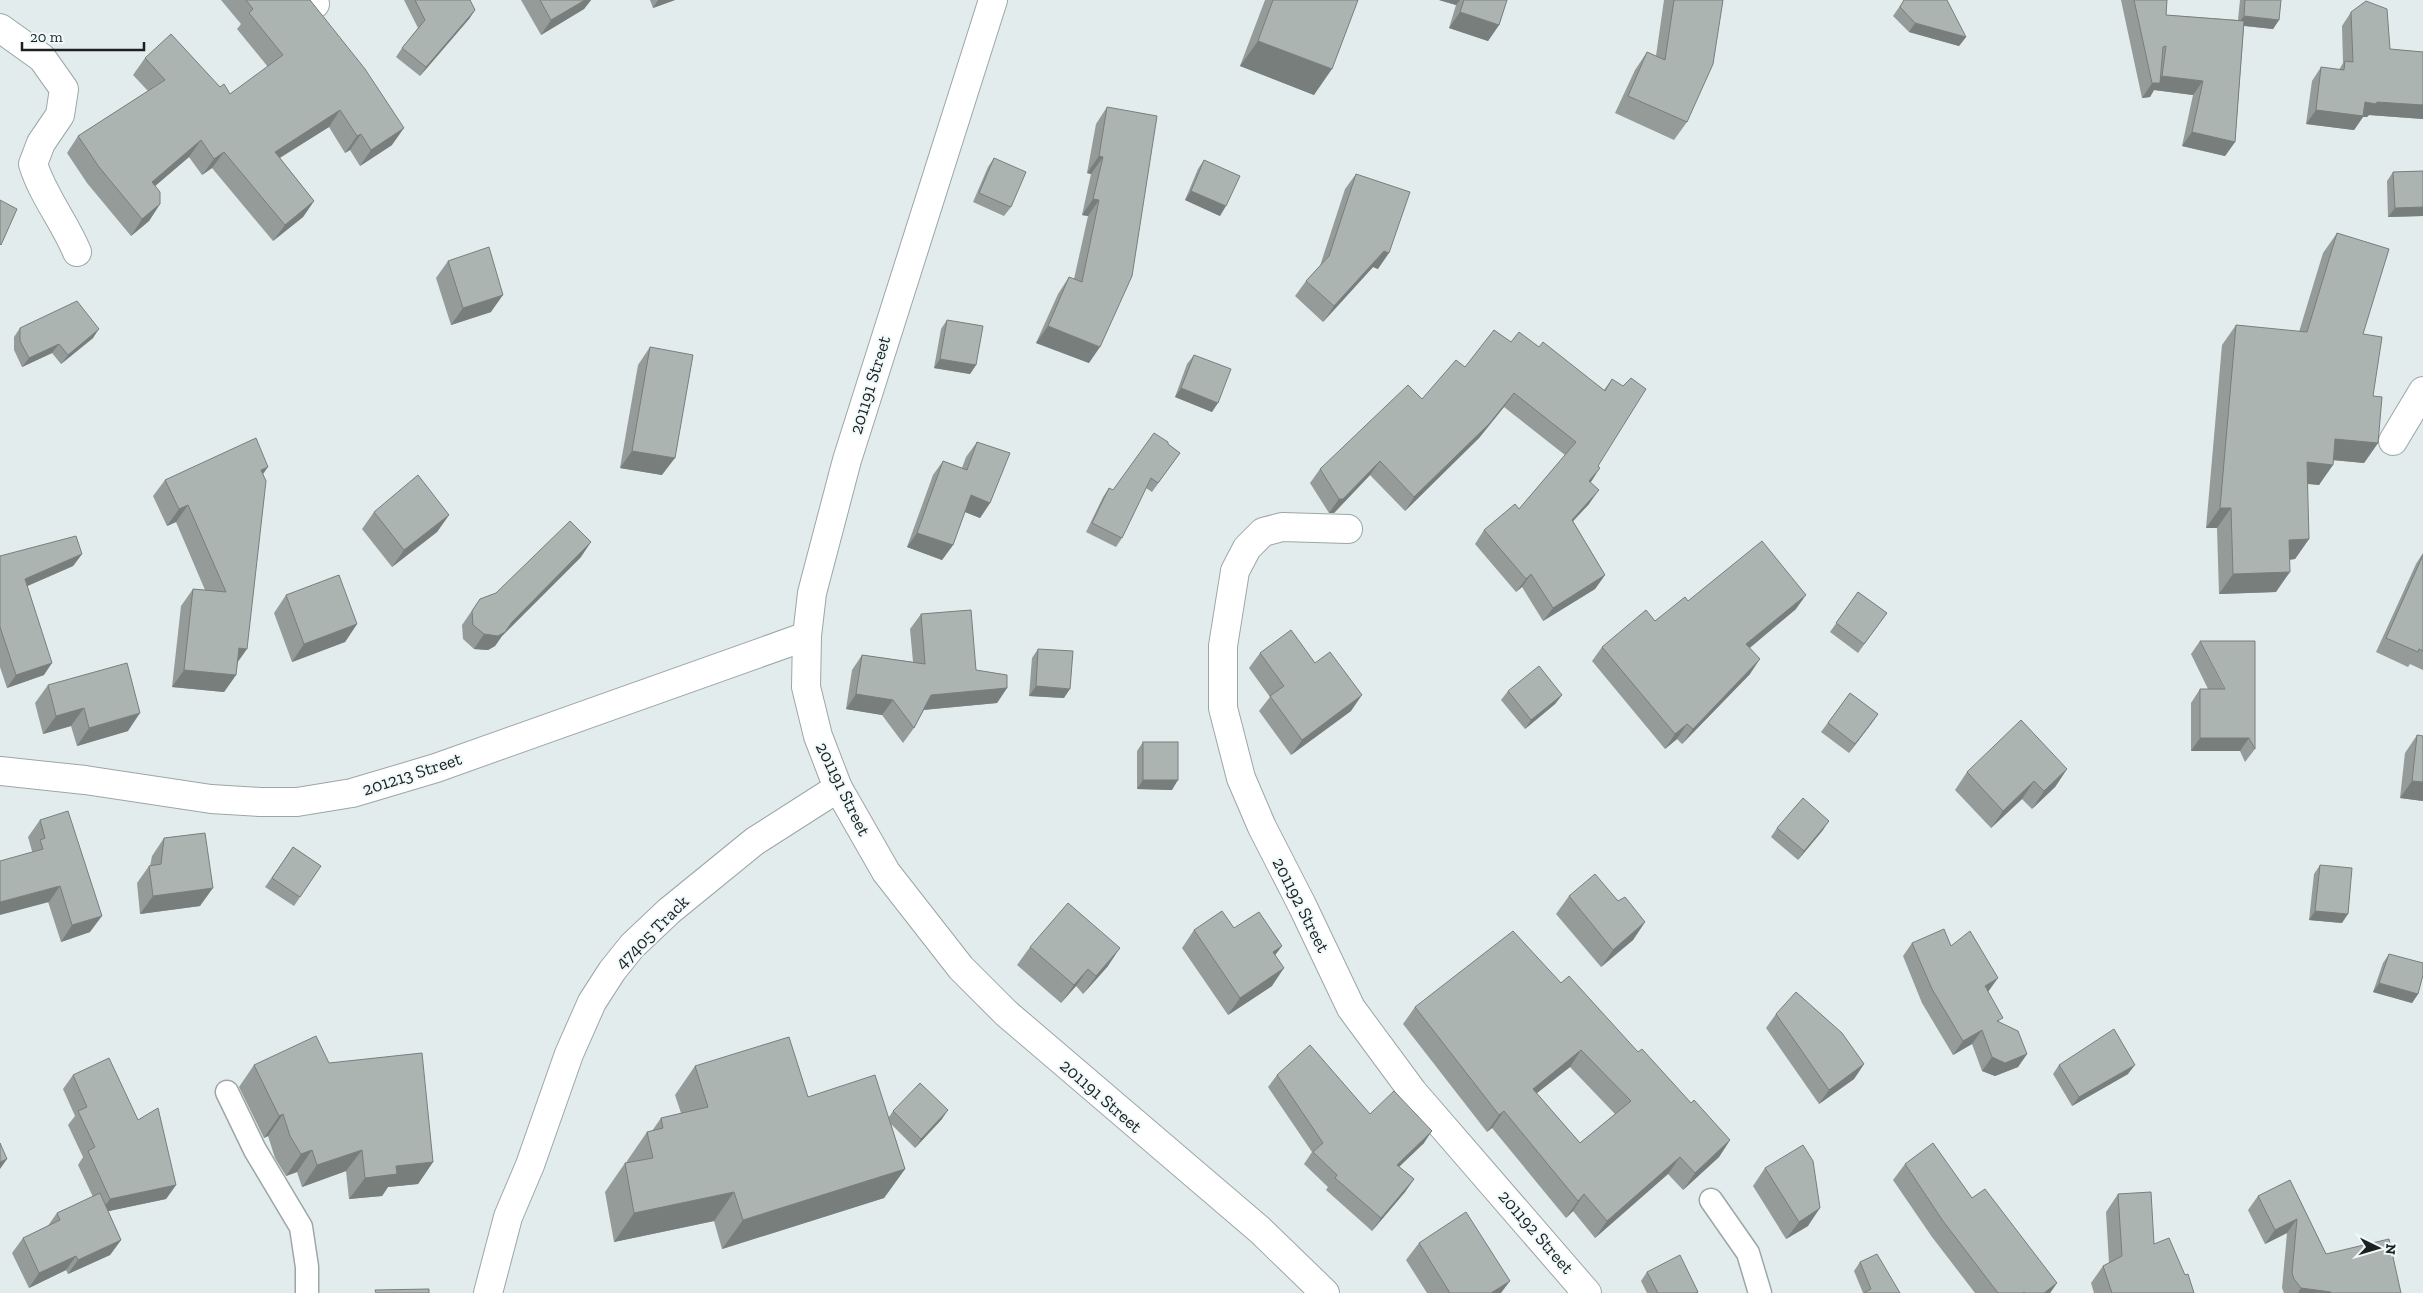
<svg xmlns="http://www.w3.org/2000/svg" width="2423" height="1293" viewBox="0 0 2423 1293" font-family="'Zilla Slab',serif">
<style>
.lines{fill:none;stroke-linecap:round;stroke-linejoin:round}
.lane-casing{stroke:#9da6a7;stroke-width:25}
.street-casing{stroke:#9da6a7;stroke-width:30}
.lane{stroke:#fff;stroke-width:22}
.street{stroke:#fff;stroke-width:28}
.wall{fill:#949b98;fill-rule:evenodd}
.shaded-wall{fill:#787e7c}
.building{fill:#acb4b1;stroke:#787e7c;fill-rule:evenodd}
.labels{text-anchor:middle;stroke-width:4;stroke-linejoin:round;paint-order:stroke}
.street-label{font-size:18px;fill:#1d2020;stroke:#f0f9fa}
</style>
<rect width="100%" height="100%" fill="#e3ecec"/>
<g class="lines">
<g class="lane-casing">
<g id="lane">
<path d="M227,1092L255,1150L301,1227L307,1267V1293"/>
<path d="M1711,1200L1748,1253L1760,1293"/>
</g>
</g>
<g class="street-casing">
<g id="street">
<path d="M312,0L315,4"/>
<path d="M993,0L847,460L812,593L807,636L806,687L818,736L838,788L886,872L961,968L1006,1013L1260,1230L1325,1293"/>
<path d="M0,28L42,58L64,89L60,115L41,143L33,164C43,196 64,221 77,252"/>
<path d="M2393,441L2423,391"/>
<path d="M1348,529L1282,527L1263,532L1247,548L1235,571L1223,646V708L1241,778L1262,827L1302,905L1351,1008L1413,1092L1587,1293"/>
<path d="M0,771L85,780L211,799L260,802H297L352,793L436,768L807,636"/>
<path d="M488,1293L508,1217L530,1165L569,1054L592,1002L612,971L632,946L669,911L755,841L838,788"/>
</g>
</g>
<use href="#lane" class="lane"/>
<use href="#street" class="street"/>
</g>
<g class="wall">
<path d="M221,0H310L392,145L360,166L350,150L345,153L329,127L280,158L314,201L303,217L273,241L212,168L202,175L189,157L155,186L160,204L149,221L131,236L87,183L67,153L78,136L148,91L133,75L145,58L220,87L230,94L268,67L237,29L241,24Z"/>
<path d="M404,0H470L475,10L469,19L420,76L396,57L402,48L418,28Z"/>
<path d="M521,0H591L584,9L541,35Z"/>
<path d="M650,0H675L653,8Z"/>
<path d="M1265,0H1358L1314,95L1240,66Z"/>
<path d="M1439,0H1507L1499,25L1488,41L1449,28L1456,5Z"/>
<path d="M1664,0H1723L1687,122L1674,140L1615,113L1635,70L1647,52L1656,56Z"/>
<path d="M1904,0L1966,37L1959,46L1909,32L1893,16Z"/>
<path d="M2121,0H2167L2166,15L2238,20L2240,0H2281L2279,20L2273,29L2244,26L2235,142L2225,156L2182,146L2193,95L2154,90L2150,97L2142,98Z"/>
<path d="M2351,12L2390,49L2423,52V119L2369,115L2367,117H2363L2354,130L2306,124L2312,81L2321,67L2339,70L2343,63L2342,26Z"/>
<path d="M1107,107L1089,363L1036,343L1058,294L1069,277L1074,279L1088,216L1082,215L1091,174L1087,173L1096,124Z"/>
<path d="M994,158L1011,207L1004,216L973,202L988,167Z"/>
<path d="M1204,160L1220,216L1185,200L1198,169Z"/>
<path d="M2423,171V216L2388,217L2387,181L2393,172Z"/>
<path d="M1356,174L1378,269L1373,267L1323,322L1295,296L1306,281L1320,266L1345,189Z"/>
<path d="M2337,233L2363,334L2373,396L2378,443L2364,463L2333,460L2319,485L2307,484L2309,539L2295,559L2290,560L2276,592L2219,594L2217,528H2206L2222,345L2236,325L2299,332L2323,253Z"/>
<path d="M448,261L491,312L451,325L436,278Z"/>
<path d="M947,320L976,365L970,374L934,368L941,329Z"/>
<path d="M20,328L93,338L61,364L52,353L22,367L14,350V337Z"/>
<path d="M1511,342L1539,347L1604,390L1612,379L1598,466L1590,482L1589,504L1573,521L1605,575L1595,589L1543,621L1522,587L1516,592L1475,544L1484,530L1519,509L1565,455L1504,407L1479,438L1405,511L1370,475L1334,513H1329L1310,483L1320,469L1422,399L1465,367Z"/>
<path d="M650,347L662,475L620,468L638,365Z"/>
<path d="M1194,355L1212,412L1175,397L1187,364Z"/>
<path d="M977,442L990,503L980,518L965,512L953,545L942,560L907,547L933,475L943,461L962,468L966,457Z"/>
<path d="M1168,444L1180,453L1152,492L1146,488L1122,538L1116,547L1086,532L1103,497L1109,488L1113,490Z"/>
<path d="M263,474L236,675L224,692L172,687L181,606L193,589L205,590L176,522L167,526L153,496L165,480Z"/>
<path d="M374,512L449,515L437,532L392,567L362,529Z"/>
<path d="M2423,553V670L2410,664L2408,667L2376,652L2416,564Z"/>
<path d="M82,554L73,566L27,586L44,675L7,688L0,667V556Z"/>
<path d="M581,557L502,636L495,646L488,650L474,649L463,639L462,625L480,599L496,593Z"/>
<path d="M1858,592L1887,613L1858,653L1830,632Z"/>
<path d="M286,595L357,624L345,642L292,662L274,613Z"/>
<path d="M1688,601L1796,609L1750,648V674L1682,744L1677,739L1665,749L1592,661L1602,647L1655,621Z"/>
<path d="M921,614L976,670L1007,688L997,703L924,710L914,728L903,743L882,715L846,709L852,670L862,655L913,662L910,629Z"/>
<path d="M2200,641L2255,749L2245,762L2240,751H2191V703L2200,689H2208L2191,654Z"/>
<path d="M1038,649L1064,698L1029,696L1032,658Z"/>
<path d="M1260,653L1315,663L1351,711L1291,755L1259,711L1270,697L1249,668Z"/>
<path d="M48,685L128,731L77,746L71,726L43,734L35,703Z"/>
<path d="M1508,691L1562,695L1555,704L1525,729L1501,700Z"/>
<path d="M1850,693L1878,714L1849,753L1821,732Z"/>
<path d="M2417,735L2423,801L2400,798L2405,753Z"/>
<path d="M1143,742L1172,790L1137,789V751Z"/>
<path d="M2067,769L2055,787L2032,809L2022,799L1991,828L1955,790L1967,772Z"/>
<path d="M40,820L90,932L61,942L32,852V851L28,837Z"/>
<path d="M1777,828L1823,830L1798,860L1771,837Z"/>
<path d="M164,838L200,906L140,914L137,883L149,866H150L152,856Z"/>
<path d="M293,847L321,866L294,906L265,887Z"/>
<path d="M2320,865L2342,923L2309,920L2314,874Z"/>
<path d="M1569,896L1618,901L1645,922L1633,940L1601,967L1556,914Z"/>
<path d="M1234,928L1282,946L1275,955L1272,986L1228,1015L1182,948L1194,930Z"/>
<path d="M1912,943L1951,946L2000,1023L2027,1054L2018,1067L1995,1076L1982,1071L1972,1044L1953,1055L1922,1003L1903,956Z"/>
<path d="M1030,947L1108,966L1083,994L1076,986L1061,1003L1017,965Z"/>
<path d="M2389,954L2418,994L2412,1003L2373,992L2383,963Z"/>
<path d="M1561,983L1638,1052L1730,1140L1719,1157L1683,1190L1668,1174L1595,1238L1573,1211L1566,1218L1492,1128L1487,1132L1403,1024L1415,1007ZM1570,1067L1615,1114L1580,1143L1536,1093Z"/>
<path d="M1776,1014L1864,1064L1854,1079L1819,1104L1766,1028Z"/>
<path d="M329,1063L433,1162L418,1184L388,1187L382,1196L349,1199L346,1171L302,1187L297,1172L286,1176L275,1158L268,1136L264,1138L239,1087L254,1065Z"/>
<path d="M2059,1065L2128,1074L2072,1106L2053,1074Z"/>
<path d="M695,1066L808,1097L889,1117L893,1111L942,1119L915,1148L891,1124L905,1169L884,1198L722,1249L714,1221L614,1242L605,1192L625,1163L627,1162V1161L647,1132L652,1131L661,1118L681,1113L675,1095Z"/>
<path d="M73,1075L138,1120L176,1185L166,1199L108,1211L121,1240L110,1255L68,1274L66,1270L29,1288L12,1253L23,1238L47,1227L57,1213L93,1197L78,1165L83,1157L68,1125L75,1116L63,1089Z"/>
<path d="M1277,1075L1424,1143L1399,1167L1414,1179L1405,1192L1372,1231L1326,1190L1328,1187L1304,1164L1312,1152L1268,1087Z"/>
<path d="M1905,1164L1972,1198L2057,1283L2050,1293H1975L1932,1237L1893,1180Z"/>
<path d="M1765,1168L1808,1226L1786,1239L1753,1186Z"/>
<path d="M2290,1180L2326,1254L2401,1293H2284L2282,1288L2287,1233L2265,1244L2248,1210L2258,1196Z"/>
<path d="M2118,1194L2154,1244L2185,1275L2194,1293H2094L2091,1283L2103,1266L2109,1263L2106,1212Z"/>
<path d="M1419,1243L1501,1293H1427L1406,1260Z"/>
<path d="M1860,1262L1900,1293H1863L1854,1271Z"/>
<path d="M1647,1272L1698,1292L1697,1293H1647L1641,1281Z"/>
</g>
<g class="shaded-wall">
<path d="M585,0H591L584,9L541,35L551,20Z"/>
<path d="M658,0H675L653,8Z"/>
<path d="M1439,0H1460L1456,5Z"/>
<path d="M475,10L469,19L420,76L426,67Z"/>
<path d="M1460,12L1499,25L1488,41L1449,28Z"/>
<path d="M2244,16L2279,20L2273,29L2237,25Z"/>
<path d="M1915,23L1966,37L1959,46L1909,32Z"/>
<path d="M1258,41L1332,69L1314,95L1240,66Z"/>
<path d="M2162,76L2203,81L2193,95L2154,90L2150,97L2142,98L2152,83H2157Z"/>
<path d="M2365,102H2377L2423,105V119L2369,115L2367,117H2363L2354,130L2306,124L2316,110Z"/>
<path d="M340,110L329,127L263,168L275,152Z"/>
<path d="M404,128L392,145L360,166L371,150Z"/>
<path d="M2192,132L2235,142L2225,156L2182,146Z"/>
<path d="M361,134L350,150L345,153L357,136Z"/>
<path d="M201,140L189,157L141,198L152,182Z"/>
<path d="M224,152L212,168L202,175L214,159Z"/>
<path d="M1099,156L1103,157L1091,174L1087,173Z"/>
<path d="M1191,191L1226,206L1220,216L1185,200Z"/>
<path d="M1093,199L1099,200L1088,216L1082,215Z"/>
<path d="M314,201L303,217L273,241L285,225Z"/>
<path d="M160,204L149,221L131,236L142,219Z"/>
<path d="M2423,207V216L2388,217L2395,208Z"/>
<path d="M1384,251L1389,253L1378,269L1373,267L1323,322L1334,306Z"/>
<path d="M503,295L491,312L451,325L463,308Z"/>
<path d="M1048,326L1100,347L1089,363L1036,343Z"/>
<path d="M99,329L93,338L61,364L68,355Z"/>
<path d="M59,344L52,353L22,367L29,358Z"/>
<path d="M940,359L976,365L970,374L934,368Z"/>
<path d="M1181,388L1218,403L1212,412L1175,397Z"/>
<path d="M1514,393L1504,407L1479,438L1405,511L1414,497Z"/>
<path d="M2335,439L2378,443L2364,463L2321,459Z"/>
<path d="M632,451L675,458L662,475L620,468Z"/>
<path d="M1380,461L1370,475L1334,513H1329L1339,499Z"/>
<path d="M2307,462L2333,465L2319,485L2293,482Z"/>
<path d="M268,467L256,484L261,470Z"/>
<path d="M1600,468L1591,482L1579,495L1589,481Z"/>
<path d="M1599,490L1589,504L1562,533L1572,520Z"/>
<path d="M971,495L990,503L980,518L960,510Z"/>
<path d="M188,505L176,522L167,526L179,509Z"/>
<path d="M2220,508H2231L2217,528H2206Z"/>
<path d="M449,515L437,532L392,567L404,550Z"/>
<path d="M917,533L953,545L942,560L907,547Z"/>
<path d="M2309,539L2295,559L2275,560L2289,540Z"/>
<path d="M591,542L581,557L502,636L495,646L488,650L474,649L484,634Z"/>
<path d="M82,554L73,566L16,591L25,579Z"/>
<path d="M2290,572L2276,592L2219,594L2233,574Z"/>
<path d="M1531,574L1522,587L1516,592L1526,579Z"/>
<path d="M1605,575L1595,589L1543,621L1553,608Z"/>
<path d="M1806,595L1796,609L1736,659L1746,644Z"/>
<path d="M357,624L345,642L292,662L304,644Z"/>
<path d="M239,648L247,649L235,666Z"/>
<path d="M1760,659L1750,674L1682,744L1693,729Z"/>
<path d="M52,663L44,675L7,688L16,675Z"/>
<path d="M184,670L236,675L224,692L172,687Z"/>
<path d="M1036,686L1070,689L1064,698L1029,696Z"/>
<path d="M1007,688L997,703L921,710L931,695Z"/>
<path d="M856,694L893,700L882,715L846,709Z"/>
<path d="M1362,695L1351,711L1291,755L1302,740Z"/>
<path d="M1562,695L1555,704L1525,729L1531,720Z"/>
<path d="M84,708L71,726L43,734L56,716Z"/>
<path d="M140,713L128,731L77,746L89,728Z"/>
<path d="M1878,714L1872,723L1849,753L1855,744Z"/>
<path d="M1687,724L1677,739L1665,749L1675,734Z"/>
<path d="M2200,738H2249L2240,751H2191Z"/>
<path d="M2067,769L2055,787L2032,809L2044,791Z"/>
<path d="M1143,780H1178L1172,790L1137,789Z"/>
<path d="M2034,781L2022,799L1991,828L2003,811Z"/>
<path d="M2412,781L2423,782V801L2400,798Z"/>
<path d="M1829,821L1823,830L1798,860L1804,851Z"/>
<path d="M60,886L49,902L0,915V902Z"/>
<path d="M213,888L200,906L140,914L153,896Z"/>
<path d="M2315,911L2348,914L2342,923L2309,920Z"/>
<path d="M102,916L90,932L61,942L72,925Z"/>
<path d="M1645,922L1633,940L1601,967L1613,950Z"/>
<path d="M1282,946L1269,963L1273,952Z"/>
<path d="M1120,948L1108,966L1083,994L1096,976Z"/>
<path d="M1284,968L1272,986L1228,1015L1240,998Z"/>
<path d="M1088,969L1076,986L1061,1003L1074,985Z"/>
<path d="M1998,978L1988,992L1985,986Z"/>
<path d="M2379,983L2418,994L2412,1003L2373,992Z"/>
<path d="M1982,1030L1972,1044L1953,1055L1963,1041Z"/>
<path d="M1581,1050L1570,1067L1521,1106L1533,1089Z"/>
<path d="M2027,1054L2018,1067L1995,1076L1982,1071L1992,1057Z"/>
<path d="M1864,1064L1854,1079L1819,1104L1829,1090Z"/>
<path d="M2135,1065L2128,1074L2072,1106L2079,1097Z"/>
<path d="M948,1110L942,1119L915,1148L921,1139Z"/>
<path d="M1504,1111L1492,1128L1487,1132L1499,1115Z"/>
<path d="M283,1114L268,1136L264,1138L279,1116Z"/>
<path d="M1432,1131L1424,1143L1388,1177L1397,1165Z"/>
<path d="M1730,1140L1719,1157L1683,1190L1695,1173Z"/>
<path d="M312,1150L297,1172L286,1176L301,1154Z"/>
<path d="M362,1150L346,1171L302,1187L317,1165Z"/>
<path d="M1680,1157L1668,1174L1595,1238L1607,1221Z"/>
<path d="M7,1159L0,1169V1162Z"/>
<path d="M433,1162L418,1184L388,1187L382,1196L349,1199L365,1178L396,1166Z"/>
<path d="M905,1169L884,1198L722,1249L743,1220Z"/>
<path d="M1414,1179L1405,1192L1372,1231L1381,1218Z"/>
<path d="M176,1185L166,1199L100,1213L110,1199Z"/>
<path d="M734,1192L714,1221L614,1242L634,1213Z"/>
<path d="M1584,1194L1573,1211L1566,1218L1578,1201Z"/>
<path d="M1820,1208L1808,1226L1786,1239L1799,1222Z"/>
<path d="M2297,1219L2287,1233L2265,1244L2275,1230Z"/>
<path d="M121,1240L110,1255L68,1274L78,1260Z"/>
<path d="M76,1256L66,1270L29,1288L39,1273Z"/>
<path d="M1510,1281L1501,1293H1491Z"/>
<path d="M2057,1283L2050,1293H2044Z"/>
<path d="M2301,1288L2331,1292L2330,1293H2298Z"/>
</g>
<g class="building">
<path d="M246,0H310L365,69L404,128L371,150L361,134L357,136L340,110L275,152L314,201L285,225L224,152L214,159L201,140L152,182L160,192V204L142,219L99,167L78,136L165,80L145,58L171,34L220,87L224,84L230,94L283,55L249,13L253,9Z"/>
<path d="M415,0H470L475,10L426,67L402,48L425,20Z"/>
<path d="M540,0H585L551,20Z"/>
<path d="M1273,0H1358L1332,69L1258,41Z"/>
<path d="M1464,0H1507L1499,25L1460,12Z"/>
<path d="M1674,0H1723L1713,64L1687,122L1628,96L1647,52L1665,60Z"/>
<path d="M1904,0H1947L1966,37L1915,23L1900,7Z"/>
<path d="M2134,0H2167L2166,15L2244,21L2235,142L2192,132L2203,81L2162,76L2166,46L2163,47L2160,83H2152Z"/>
<path d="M2245,0H2281L2279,20L2244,16Z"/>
<path d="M2366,1L2387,9L2390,49L2423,52V105L2377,102L2376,104L2365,102L2363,116L2316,110L2321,67L2344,70L2345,61L2353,62L2351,12Z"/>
<path d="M1107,107L1157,116L1132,276L1100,347L1048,326L1069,277L1082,282L1099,200L1093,199L1103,157L1099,156Z"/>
<path d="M994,158L1026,172L1011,207L979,193Z"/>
<path d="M1204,160L1240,176L1226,206L1191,191Z"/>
<path d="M2423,171V207L2395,208L2393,172Z"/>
<path d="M1356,174L1410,192L1389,253L1384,251L1334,306L1306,281L1329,256Z"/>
<path d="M0,200L17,209L1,245L0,244Z"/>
<path d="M2337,233L2389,249L2363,334L2382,337L2373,396L2382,397L2378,443L2335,439L2333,465L2307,462L2309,539L2289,540L2290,572L2233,574L2231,508H2220L2236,325L2307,332Z"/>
<path d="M489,247L503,295L463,308L448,261Z"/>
<path d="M77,301L99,329L68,355L59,344L29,358L20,341V328Z"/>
<path d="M947,320L983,326L976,365L940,359Z"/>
<path d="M1494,330L1511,342L1519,332L1539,347L1543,342L1605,391L1612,379L1623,386L1631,378L1646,389L1598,466L1600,468L1589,481L1599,490L1572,520L1605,575L1553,608L1531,574L1526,579L1484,530L1515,504L1519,509L1576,442L1514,393L1489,424L1414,497L1380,461L1343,499H1339L1320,469L1408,385L1422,399L1456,360L1465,367Z"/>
<path d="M650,347L693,355L675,458L632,451Z"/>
<path d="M1194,355L1231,369L1218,403L1181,388Z"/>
<path d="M1154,433L1168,442V444L1180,453L1158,483L1151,478L1122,538L1092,523L1109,488L1113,490Z"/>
<path d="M256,438L268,467L261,470L266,481L247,649L239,648L236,675L184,670L193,589L226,592L188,505L179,509L165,480Z"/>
<path d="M977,442L1010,453L990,503L971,495L953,545L917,533L943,461L967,470Z"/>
<path d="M418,475L449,515L404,550L374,512Z"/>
<path d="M570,521L591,542L512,622L505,632L498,636L484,634L473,625L472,611L480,599L496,593Z"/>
<path d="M76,536L82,554L25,579L52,663L16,675L0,627V556Z"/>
<path d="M1762,541L1806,595L1746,644L1760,659L1693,729L1687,724L1675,734L1602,647L1646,610L1655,621L1685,597L1688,601Z"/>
<path d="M2423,555V651L2419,649L2418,652L2386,638Z"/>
<path d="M339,575L357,624L304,644L286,595Z"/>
<path d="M1858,592L1887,613L1864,644L1836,623Z"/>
<path d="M971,610L976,670L1007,675V688L931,695L914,728L893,700L856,694L862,655L925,664L921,614Z"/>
<path d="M1291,630L1315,663L1330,652L1362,695L1302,740L1270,696L1284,686L1260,653Z"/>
<path d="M2200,641H2255V749L2249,738H2200V689H2225Z"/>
<path d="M1038,649L1073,651L1070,689L1036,686Z"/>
<path d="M127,663L140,713L89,728L84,708L56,716L48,685Z"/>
<path d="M1539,666L1562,695L1531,720L1508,691Z"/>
<path d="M1850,693L1878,714L1855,744L1828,723Z"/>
<path d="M2021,720L2067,769L2044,791L2034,781L2003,811L1967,772Z"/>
<path d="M2417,735L2423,736V782L2412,781Z"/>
<rect x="1143" y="742" width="35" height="38"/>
<path d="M1803,798L1829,821L1804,851L1777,828Z"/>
<path d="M68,811L102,916L72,925L60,886L0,902V861L43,849L40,840L45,838L40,820Z"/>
<path d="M205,833L213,888L153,896L149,866L161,864L164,838Z"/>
<path d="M293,847L321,866L300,897L272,878Z"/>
<path d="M2320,865L2352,868L2348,914L2315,911Z"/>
<path d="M1595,874L1618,901L1625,897L1645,922L1613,950L1569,896Z"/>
<path d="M1068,903L1120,948L1096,976L1088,969L1074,985L1030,947Z"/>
<path d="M1222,911L1234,928L1259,912L1282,946L1273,952L1284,968L1240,998L1194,930Z"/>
<path d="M1944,929L1951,946L1970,931L1998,978L1985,986L2003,1018L1997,1021L2018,1031L2027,1054L2005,1063L1992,1057L1982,1030L1963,1041L1932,989L1912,943Z"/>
<path d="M1513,931L1561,983L1569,976L1638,1052L1642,1049L1691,1103L1694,1100L1730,1140L1695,1173L1680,1157L1607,1221L1584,1194L1578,1201L1504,1111L1499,1115L1415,1007ZM1581,1050L1631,1101L1580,1143L1533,1089Z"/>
<path d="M2389,954L2423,963V975L2418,994L2379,983Z"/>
<path d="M1796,992L1842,1033L1864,1064L1829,1090L1776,1014Z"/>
<path d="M2114,1029L2135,1065L2079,1097L2059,1065Z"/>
<path d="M316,1036L329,1063L422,1053L433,1162L396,1166L397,1174L365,1178L362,1150L317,1165L312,1150L301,1154L290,1136L283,1114L279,1116L254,1065Z"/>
<path d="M789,1037L808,1097L875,1075L905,1169L743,1220L734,1192L634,1213L625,1163L653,1158L647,1132L663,1128L661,1118L708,1107L695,1066Z"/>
<path d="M1310,1045L1370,1114L1394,1091L1432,1131L1397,1165L1414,1179L1381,1218L1335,1178L1337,1175L1313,1152L1323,1143L1277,1075Z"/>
<path d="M109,1058L138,1120L158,1108L176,1185L110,1199L88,1151L95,1147L78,1111L87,1107L73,1075Z"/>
<path d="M920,1083L948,1110L921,1139L893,1111Z"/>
<path d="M0,1143L7,1159L0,1162Z"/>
<path d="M1933,1143L1972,1198L1985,1189L2057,1283L2044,1293H2025L2024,1292L2023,1293H1998L1943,1221L1905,1164Z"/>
<path d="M1803,1145L1813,1161L1820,1208L1799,1222L1765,1168Z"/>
<path d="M2290,1180L2326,1254L2389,1239L2401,1293H2331V1292L2301,1288L2294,1279L2292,1273L2297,1219L2275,1230L2258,1196Z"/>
<path d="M2151,1192L2154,1244L2169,1238L2185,1275L2188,1274L2194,1293H2112L2103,1266L2122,1256L2118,1194Z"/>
<path d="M100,1193L121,1240L78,1260L76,1256L39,1273L23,1238L60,1220L57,1213Z"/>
<path d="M1466,1212L1510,1281L1491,1293H1450L1419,1243Z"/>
<path d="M1877,1254L1900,1293H1864L1871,1289L1860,1262Z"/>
<path d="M1680,1255L1698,1292L1695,1293H1658L1647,1272Z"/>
<path d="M429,1289V1293H376L375,1290Z"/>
</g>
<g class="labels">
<g class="street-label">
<text transform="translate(870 385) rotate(-73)" y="6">201191 Street</text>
<text transform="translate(412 774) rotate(-18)" y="6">201213 Street</text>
<text transform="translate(843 789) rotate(64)" y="6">201191 Street</text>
<text transform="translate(1301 905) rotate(63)" y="6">201192 Street</text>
<text transform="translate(652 932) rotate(-45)" y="6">47405 Track</text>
<text transform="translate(1101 1096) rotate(41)" y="6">201191 Street</text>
<text transform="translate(1536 1232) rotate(49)" y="6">201192 Street</text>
</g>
</g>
<g transform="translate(2378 1248) rotate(95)" stroke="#f0f9fa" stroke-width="4" paint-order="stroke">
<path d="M0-4L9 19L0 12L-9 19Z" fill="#1d2020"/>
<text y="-8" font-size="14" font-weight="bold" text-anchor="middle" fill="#1d2020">N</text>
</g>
<path d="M22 42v8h122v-8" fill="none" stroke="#1d2020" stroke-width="2.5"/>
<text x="30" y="42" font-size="15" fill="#1d2020" stroke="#f0f9fa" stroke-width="4" paint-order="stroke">20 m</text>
</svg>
